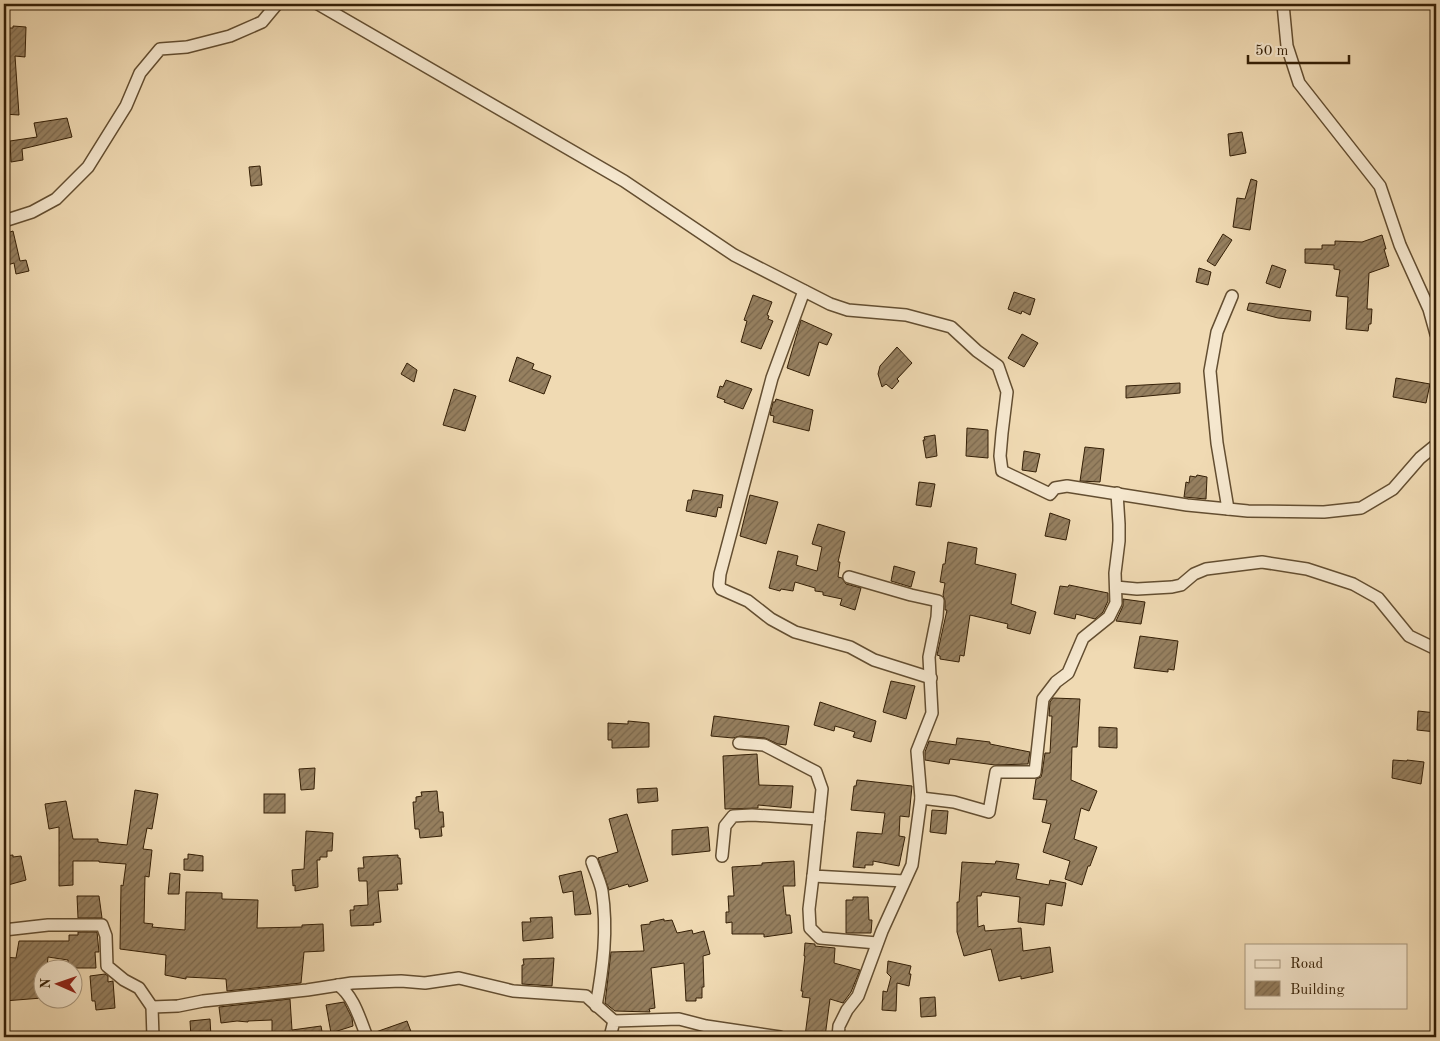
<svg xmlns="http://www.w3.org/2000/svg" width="1440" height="1041" viewBox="0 0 1440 1041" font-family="'Old Standard TT',serif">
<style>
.building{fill:url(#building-hatch);stroke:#341f06}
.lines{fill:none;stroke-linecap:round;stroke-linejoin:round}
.street-casing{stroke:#634e31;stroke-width:14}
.street{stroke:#f5e7ce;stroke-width:11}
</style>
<defs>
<pattern id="building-hatch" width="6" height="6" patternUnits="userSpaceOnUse" patternTransform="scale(1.25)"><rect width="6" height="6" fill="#968060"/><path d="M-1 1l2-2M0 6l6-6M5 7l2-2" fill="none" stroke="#7b684d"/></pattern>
</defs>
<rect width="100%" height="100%" fill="#f0dab3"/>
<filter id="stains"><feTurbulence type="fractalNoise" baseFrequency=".004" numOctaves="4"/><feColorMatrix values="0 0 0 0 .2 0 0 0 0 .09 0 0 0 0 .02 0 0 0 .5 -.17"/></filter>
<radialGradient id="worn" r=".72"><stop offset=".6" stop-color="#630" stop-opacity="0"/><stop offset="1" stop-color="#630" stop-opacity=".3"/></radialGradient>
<g class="building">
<path d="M13,26L26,27L25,57L15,56L19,115L4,114V28H13Z"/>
<path d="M67,118L72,137L22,149L23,160L11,162L10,141L37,137L34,123Z"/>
<path d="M1242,132L1246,153L1230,156L1228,134Z"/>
<path d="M260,166L262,185L251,186L249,167Z"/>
<path d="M1251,179L1257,181L1250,230L1233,227L1237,198L1245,199Z"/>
<path d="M13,231L20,261L26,260L29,271L16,274L14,263L4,266V234Z"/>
<path d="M1223,234L1232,240L1215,266L1207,261Z"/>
<path d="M1382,235L1386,249H1384L1389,266L1369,273L1367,309H1372L1371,324H1369L1368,331L1346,329L1348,297L1336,296L1340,270L1334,269V265L1305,263V249H1322V245H1335V241L1362,242Z"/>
<path d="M1272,265L1286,270L1280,288L1266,283Z"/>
<path d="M1199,268L1211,272L1208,285L1196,282Z"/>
<path d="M1014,292L1035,299L1030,315L1022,311L1021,314L1008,309Z"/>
<path d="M753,295L772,302L767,315L769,316L768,319L773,321L761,349L741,342L747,321L744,320Z"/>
<path d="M1249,303L1311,311L1310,321L1278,318L1247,310Z"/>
<path d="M801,320L832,334L827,345L819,342L809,376L787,368Z"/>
<path d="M1022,334L1038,343L1024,367L1008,358Z"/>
<path d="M897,347L912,363L897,379L899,381L892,389L886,384L882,387L878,374L880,366Z"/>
<path d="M517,357L534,364L532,369L551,376L544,394L509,381Z"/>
<path d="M407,363L417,370L414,382L401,374Z"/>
<path d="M1396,378L1430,384L1426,403L1393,397Z"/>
<path d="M726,380L752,389L743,409L724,402L725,400L717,397L720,386L723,387Z"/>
<path d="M1180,383V393L1126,398V386Z"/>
<path d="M454,389L476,396L465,431L443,425Z"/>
<path d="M776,399L813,410L809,431L773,422L774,416L770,415L773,402H775Z"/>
<path d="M967,428L988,430V458L966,456Z"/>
<path d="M935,435L937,456L926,458L923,440H925L924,437Z"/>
<path d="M1085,447L1104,449L1100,482L1080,481Z"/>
<path d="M1024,451L1040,454L1036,472L1022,470Z"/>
<path d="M1197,475L1207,477L1206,499L1184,497L1186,482L1189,483L1190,476L1196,477Z"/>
<path d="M919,482L935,484L931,507L916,505Z"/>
<path d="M693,490L723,495L721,508L718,507L716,517L686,511L688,500H691Z"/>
<path d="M750,495L778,502L766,544L740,536Z"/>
<path d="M1050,513L1070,520L1066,540L1045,536Z"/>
<path d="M818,524L845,532L838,562H840L838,577L842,578L846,584L861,588L855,610L840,605L842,599L823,595V592L815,591V588L795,582L793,591L781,589L780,591L769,588L778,551L798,556L796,565L817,571L822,547L812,544Z"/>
<path d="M948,542L977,548L975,564L1016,574L1011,604L1036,612L1030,634L1007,628L1008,624L970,615L964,656L960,655L959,662L940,659V656L937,655L947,610H945V601L943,595L945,583L940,582L943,564H945Z"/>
<path d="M894,566L915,572L911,587L891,581Z"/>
<path d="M1069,585L1108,593V601L1103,612L1095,619L1076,614L1075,619L1054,614L1060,586L1068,587Z"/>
<path d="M1123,599L1145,602L1141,624L1116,621L1123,606Z"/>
<path d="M1140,636L1178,641L1174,670L1168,669V672L1134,668Z"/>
<path d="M891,681L915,686L906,719L883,712Z"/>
<path d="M1053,698L1080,699L1077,747H1072L1071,780L1097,791L1089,811L1081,808L1074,839L1097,847L1090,866H1088L1082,885L1065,879L1070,861L1043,852L1051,824L1042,822L1047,800L1033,799L1036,779L1041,777L1042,773L1045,753H1050L1052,716H1049L1050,702Z"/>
<path d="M820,702L876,721L871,742L853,737L855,732L835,726L834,731L814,725Z"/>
<path d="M1418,711L1436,713V732L1417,730Z"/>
<path d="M714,716L789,726L786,745L778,744L765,738L740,736L733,738L711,736Z"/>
<path d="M628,721L649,723V747L612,748V740H608V723L628,724Z"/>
<path d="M1099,727L1117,728V748L1099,747Z"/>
<path d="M957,738L990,742V744L1030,752L1028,764L995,765L950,759L949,764L925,760V752L929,741L956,745Z"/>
<path d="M757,754L759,785L793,786L791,808L758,805V808L725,809L723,756Z"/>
<path d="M1393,760L1407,761V760L1424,762L1421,784L1392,778Z"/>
<path d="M315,768L314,789L301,790L299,769Z"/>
<path d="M857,780L912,786L909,817L900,816L899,836L905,837L899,866L873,861V865H865V868L853,867L857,832L882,834L885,813L851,810L854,786H856Z"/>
<path d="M657,788L658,801L638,803L637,789Z"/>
<path d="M135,790L158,794L152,829L147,828L143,849L152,850L149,877L145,876L144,923L153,924L152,927L185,930L186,892L222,893V899L258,900L257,928L302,927V925L323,924L324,951L304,952L301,983L227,991L226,979L186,977V979L165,975L166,955L120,949L121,885L123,886L126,864L99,862V861H73V885L59,886V827L49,829L45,804L66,801L73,839H98V842L127,845Z"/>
<path d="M437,791L439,812H443L444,827H441L442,836L420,838L419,829H415L413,802H416V797L422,796L421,792Z"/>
<rect x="264" y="794" width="21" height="19"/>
<path d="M932,810L948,811L946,834L930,832Z"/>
<path d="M627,814L648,881L629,887L628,884L609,890L598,858L618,852L609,819Z"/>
<path d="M708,827L710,851L672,855V830Z"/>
<path d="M306,831L333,833L332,851H327V857H320V860H317L318,887L295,891V885L293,886L292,870L304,869Z"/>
<path d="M188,854L203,856V871L184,870V859H188Z"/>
<path d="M13,855V857L21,856L26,880L8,885L7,883L4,884V856Z"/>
<path d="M398,855V858H400L402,884H397L398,890L378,891L381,922L373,923L374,925L351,926L350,910H354V906L368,905L367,881H359L358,868H364L363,857Z"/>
<path d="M794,861L795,886H783L786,915H790L792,933L764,937V934H732V922L726,923V912H729L728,896H734L732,867L762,865V863Z"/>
<path d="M996,861L1019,864L1016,879L1049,885L1050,880L1066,883L1062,906L1046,903L1044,925L1018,922L1020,897L982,892L981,896H977L978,927L984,925L985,931L1021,928L1023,951L1050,947L1053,972L1021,979V976L999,981L991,949L964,956L957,932V902H959L962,862L995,864Z"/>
<path d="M581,871L591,914L575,915L573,891L563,893L559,876Z"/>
<path d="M170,873L180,874L179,894H168Z"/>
<path d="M77,896H99L102,918H78Z"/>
<path d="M853,897H868L869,920H872L871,933H846V900H853Z"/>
<path d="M552,917L553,938L523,941L522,922H531L530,918Z"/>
<path d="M664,919V921L672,920L677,933L692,930L693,934L704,931L710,954L703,956L704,987H702V998H696V1001H686L684,963L651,968L655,1008L649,1009L650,1012L615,1011L605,1003L611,952L644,951L641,925L650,924V922Z"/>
<path d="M78,932H97L99,952H95L96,968H68V960L48,957L47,967H42V998L4,1001V957L16,958L19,941H69V935H78Z"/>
<path d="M805,943L815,944V946L835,948L834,963L860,970L851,992L843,1003L830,999L825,1037L805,1036L810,998L802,997L803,991H801L805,956H804Z"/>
<path d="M554,958L552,986L522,984V965H524L523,959Z"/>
<path d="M888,961L911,966L909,974H911L909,986L897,983L896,1011L882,1010L883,991L887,992L891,977L887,973Z"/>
<path d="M105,974L108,976V982L113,981L115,1008L96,1010L95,1001H92L90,976Z"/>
<path d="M935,997L936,1016L921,1017L920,998Z"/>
<path d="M290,999L292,1030L321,1026L323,1037H272V1020L248,1021V1022L237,1021L221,1023L219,1007Z"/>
<path d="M344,1002L352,1018L353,1026L331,1033L326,1005Z"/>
<path d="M210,1019L211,1037H191L190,1021Z"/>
<path d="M407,1021L413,1037H374L373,1033Z"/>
</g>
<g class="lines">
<g class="street-casing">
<g id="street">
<path d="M318,4L624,181L734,255L830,304L848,310L906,315L951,327L977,351L998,366L1007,392L1002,433L1000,456L1002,471L1050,494L1055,488L1067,486L1187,505L1228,509L1248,511L1324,512L1361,508L1393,489L1420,458L1436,445"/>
<path d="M1283,4L1287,46L1299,83L1380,186L1400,245L1429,309L1436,334"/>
<path d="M4,221L32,212L56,199L88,167L126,106L140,73L160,49L187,47L230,36L262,22L277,4"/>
<path d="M804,291L772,378L720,574L719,585L721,589L748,601L771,619L795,632L850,647L874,660L931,678"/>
<path d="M1228,509L1217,443L1210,371L1217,332L1232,296"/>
<path d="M1116,587L1137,589L1172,587L1181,585L1194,574L1206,569L1262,562L1307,569L1353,584L1378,598L1409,636L1436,649"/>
<path d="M739,743L764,745L816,772L822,789L813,876L904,881"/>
<path d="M921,798L954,802L989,812L996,772H1035L1043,699L1056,682L1068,673L1083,638L1109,617L1116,603L1115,573L1119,541V524L1117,493"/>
<path d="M722,856L725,826L733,816L752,815L819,819"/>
<path d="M592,862C595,871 600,881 602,891C608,930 603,968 596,1006"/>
<path d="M813,876L809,909L810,928L820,938L877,943"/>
<path d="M4,930L48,925H102L106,936L107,966L124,980L139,988L152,1007L153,1037"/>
<path d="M338,985C354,996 360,1020 367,1037"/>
<path d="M152,1007L178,1006L203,1001L307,990L352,983L401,981L425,983L459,978L513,991L586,996L614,1021"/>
<path d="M610,1037L614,1021L679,1019L706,1026L780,1037"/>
<path d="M838,1037L839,1026L847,1010L858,996L882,931L912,865L921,798L917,751L932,713L929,657L937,617L938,601L911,595L849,577"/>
</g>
</g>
<use href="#street" class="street"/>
</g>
<rect width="1440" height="1041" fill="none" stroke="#f0dab3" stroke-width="20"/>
<rect x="5" y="5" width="1430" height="1031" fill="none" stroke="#341f06" stroke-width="2.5"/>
<rect x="10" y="10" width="1420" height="1021" fill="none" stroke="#341f06"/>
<rect x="1245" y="944" width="162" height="65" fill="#f5e7ce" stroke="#a8977e"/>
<rect x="1255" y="960" width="25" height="8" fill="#f5e7ce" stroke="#a8977e"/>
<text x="1290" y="968" font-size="15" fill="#341f06">Road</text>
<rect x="1255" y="981" width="25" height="15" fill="url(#building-hatch)" stroke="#a8977e"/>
<text x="1290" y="994" font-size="15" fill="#341f06">Building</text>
<g transform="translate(58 984) rotate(272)"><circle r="24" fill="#f5e7ce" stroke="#a8977e"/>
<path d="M0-4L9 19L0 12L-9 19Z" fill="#8f2418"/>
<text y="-8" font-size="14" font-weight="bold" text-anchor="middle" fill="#341f06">N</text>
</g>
<path d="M1248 55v8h101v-8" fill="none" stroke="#341f06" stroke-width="2.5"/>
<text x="1255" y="55" font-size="15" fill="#341f06" stroke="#f5e7ce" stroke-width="4" paint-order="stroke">50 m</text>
<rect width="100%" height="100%" filter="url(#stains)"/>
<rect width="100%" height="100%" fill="url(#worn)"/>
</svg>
